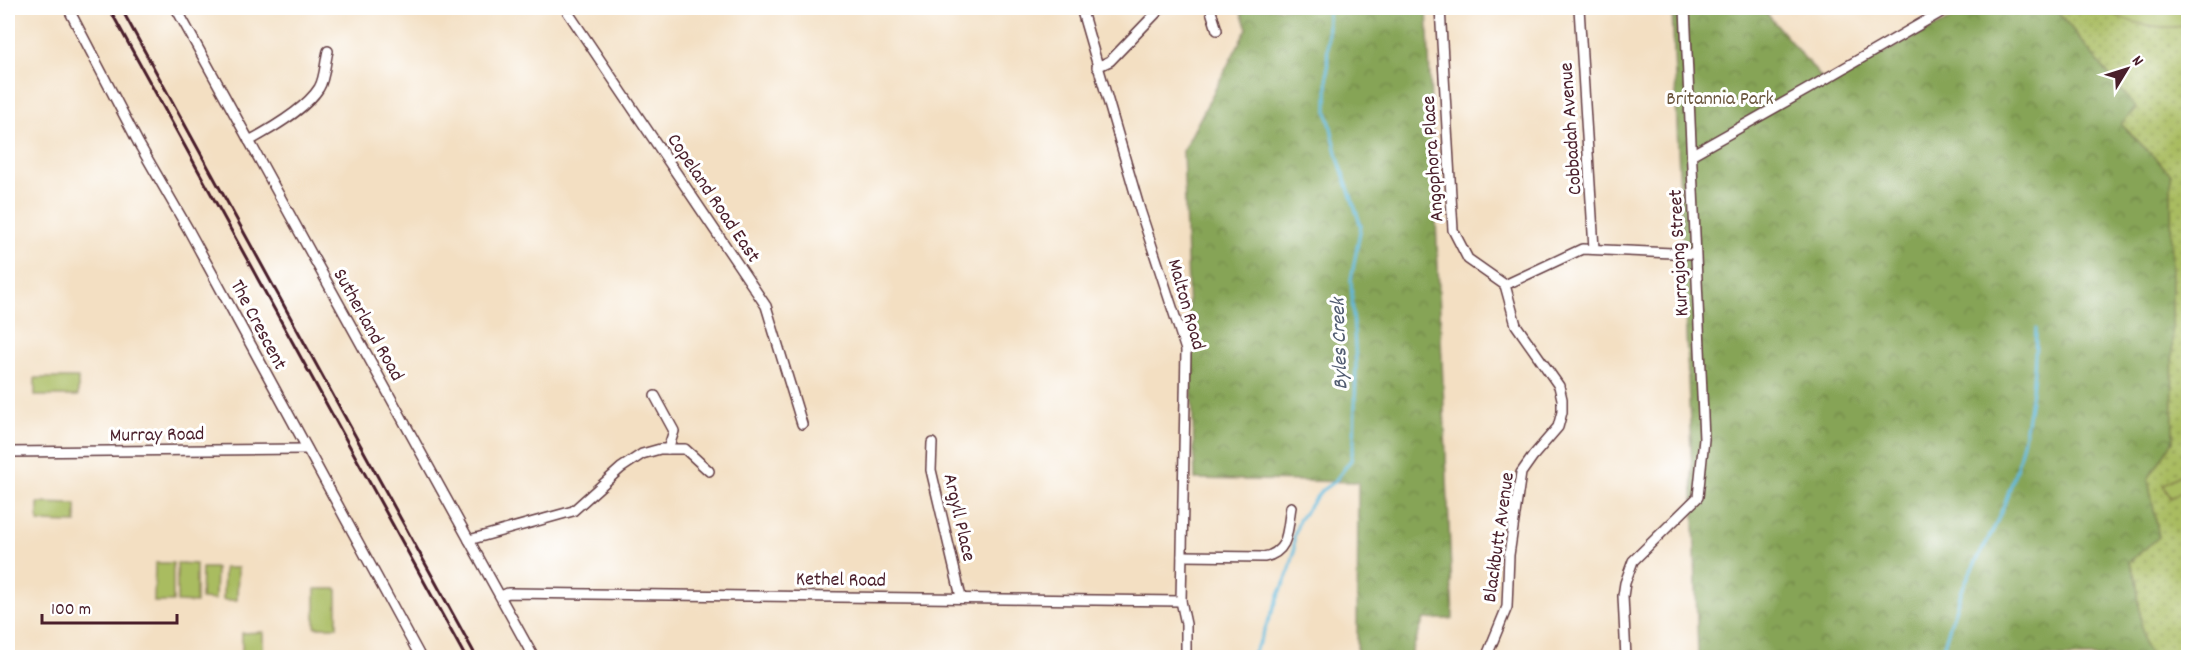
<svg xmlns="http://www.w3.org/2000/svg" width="2196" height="665" viewBox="0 0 2196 665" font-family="Dekko,sans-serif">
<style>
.green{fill:url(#green-dots);stroke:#7a6e46;stroke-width:1.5}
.forest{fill:url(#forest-crowns);stroke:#686240;stroke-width:1.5}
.pitch{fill:#a9bc60;stroke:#7a6e46;stroke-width:1.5}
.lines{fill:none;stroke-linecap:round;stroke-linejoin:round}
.stream{stroke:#5fb9dc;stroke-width:3}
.minor-casing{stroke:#633c42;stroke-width:12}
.minor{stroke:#fff;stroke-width:9}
.rail{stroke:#4a1f2b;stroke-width:3}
.labels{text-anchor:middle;stroke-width:6;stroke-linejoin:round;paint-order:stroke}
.park-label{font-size:20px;fill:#6b563e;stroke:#fff}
.street-label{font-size:20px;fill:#4a1f2b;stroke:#fff}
.water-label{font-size:21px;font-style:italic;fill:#525d72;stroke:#fff}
</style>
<defs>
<pattern id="green-dots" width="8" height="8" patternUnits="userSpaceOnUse" patternTransform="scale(1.5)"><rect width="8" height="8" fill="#a9bc60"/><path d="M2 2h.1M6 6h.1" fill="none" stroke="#8c984f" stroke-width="1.8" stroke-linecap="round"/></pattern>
<pattern id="forest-crowns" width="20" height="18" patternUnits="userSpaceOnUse" patternTransform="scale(1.5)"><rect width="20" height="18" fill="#86a456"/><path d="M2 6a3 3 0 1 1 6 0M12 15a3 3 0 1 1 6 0" fill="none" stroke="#708547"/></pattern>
</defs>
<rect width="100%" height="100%" fill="#fff"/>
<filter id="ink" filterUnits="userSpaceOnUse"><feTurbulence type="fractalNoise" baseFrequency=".0167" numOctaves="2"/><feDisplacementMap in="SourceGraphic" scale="12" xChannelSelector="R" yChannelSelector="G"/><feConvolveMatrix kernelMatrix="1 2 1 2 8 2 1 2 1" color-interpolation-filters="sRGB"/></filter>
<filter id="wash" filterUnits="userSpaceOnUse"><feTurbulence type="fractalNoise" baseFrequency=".008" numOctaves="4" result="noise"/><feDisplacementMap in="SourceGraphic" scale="24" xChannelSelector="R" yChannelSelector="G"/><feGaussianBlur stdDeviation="1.35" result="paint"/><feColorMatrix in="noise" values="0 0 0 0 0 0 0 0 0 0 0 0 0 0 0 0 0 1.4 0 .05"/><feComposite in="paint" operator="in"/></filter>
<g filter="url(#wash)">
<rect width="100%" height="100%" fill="#f3dfc2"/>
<path class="green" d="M1991,8H2188V657H2108Z"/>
<g class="forest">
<path d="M1239,8H1427L1453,619H1424L1410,657H1357L1358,482L1195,479L1183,151L1247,28Z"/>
<path d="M1672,8H1762L1825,82L1973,8H2055L2136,108L2121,124L2171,174L2173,441L2148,479L2159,537L2129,562L2136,579L2144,645L2151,657H1698L1694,519Z"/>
</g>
<g class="pitch">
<path d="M2104,8H2188V25C2162,31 2126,24 2104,8Z"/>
<rect x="35" y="378" width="43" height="18"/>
<path d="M2188,470V487L2171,498L2163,485Z"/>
<path d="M38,503L76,504V523L38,522Z"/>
<path d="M155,563H173V602H154Z"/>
<path d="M177,563L196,564V603L177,602Z"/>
<path d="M202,568H216L215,600L201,599Z"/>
<path d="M224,568H238L237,600H223Z"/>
<rect x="315" y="589" width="22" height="38"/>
<path d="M263,632V657H242V633Z"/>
</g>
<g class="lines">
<g class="stream">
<path d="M1250,658L1259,643L1290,569L1294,553V537L1299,520L1321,491L1335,481L1351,460L1354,441L1356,365L1351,280L1361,226L1339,161L1327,111L1328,8"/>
<path d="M1940,658C1948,633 1955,606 1965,583C1974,564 1986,545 1995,526C2023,465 2035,396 2036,329"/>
</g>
</g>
</g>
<g filter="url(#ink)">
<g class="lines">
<g class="minor-casing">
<g id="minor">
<path d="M68,8L139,144L188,229L421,658"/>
<path d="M176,8L534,658"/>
<path d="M565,8L766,306L802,424"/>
<path d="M1081,8L1140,210L1186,350L1181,601L1186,624V658"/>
<path d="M1210,8L1217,30"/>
<path d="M1440,8L1453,230L1468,259L1505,285"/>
<path d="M1579,8L1594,249"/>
<path d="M1097,67L1110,61L1161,8"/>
<path d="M249,141C271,129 306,109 319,88C325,79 325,62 328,51"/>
<path d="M1691,155L1808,89L1948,8"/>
<path d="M655,396L674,431L668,449"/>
<path d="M932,443L931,470L961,597"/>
<path d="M8,452L307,449"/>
<path d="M469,540L573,511L621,468L642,454L660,449H685L709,471"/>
<path d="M1182,556L1264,557C1290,552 1287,529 1291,507"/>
<path d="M501,596L508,593L1181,601"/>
<path d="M1486,658L1507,607L1509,555L1521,473L1533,456L1558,427L1562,412V399L1559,386L1516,325L1505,285L1582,249L1695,254"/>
<path d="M1626,658L1623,596L1625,583L1633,561L1698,497L1704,439L1685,8"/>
</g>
</g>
<use href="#minor" class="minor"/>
<g class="rail">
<path d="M109,8L466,658"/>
<path d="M121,8L477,658"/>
</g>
</g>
</g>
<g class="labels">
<g class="park-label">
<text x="1720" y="104">Britannia Park</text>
</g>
<g class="street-label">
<text transform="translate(1569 129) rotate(-94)" y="7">Cobbadah Avenue</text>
<text transform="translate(1431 159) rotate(-94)" y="7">Angophora Place</text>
<text transform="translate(715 197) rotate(56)" y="7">Copeland Road East</text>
<text transform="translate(1677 253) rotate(-93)" y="7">Kurrajong Street</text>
<text transform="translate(1188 304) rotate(74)" y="7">Malton Road</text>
<text transform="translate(260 324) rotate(62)" y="7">The Crescent</text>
<text transform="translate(370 324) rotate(61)" y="7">Sutherland Road</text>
<text transform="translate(157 433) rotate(-1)" y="7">Murray Road</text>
<text transform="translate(961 517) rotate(77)" y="7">Argyll Place</text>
<text transform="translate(1497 537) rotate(-82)" y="7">Blackbutt Avenue</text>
<text transform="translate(841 578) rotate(1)" y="7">Kethel Road</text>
</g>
<g class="water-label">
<text transform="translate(1338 344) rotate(-92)" y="7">Byles Creek</text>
</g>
</g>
<rect width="2196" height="665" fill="none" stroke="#fff" stroke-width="30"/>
<g transform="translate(2127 69) rotate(52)" stroke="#ffffff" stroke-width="4.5" paint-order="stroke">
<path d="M0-4.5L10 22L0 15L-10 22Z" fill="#4a1f2b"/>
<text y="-9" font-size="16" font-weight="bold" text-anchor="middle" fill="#4a1f2b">N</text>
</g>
<path d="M42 614v9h135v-9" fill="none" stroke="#4a1f2b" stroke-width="3"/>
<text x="51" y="614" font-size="18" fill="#4a1f2b" stroke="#ffffff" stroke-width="4.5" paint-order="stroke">100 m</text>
</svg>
